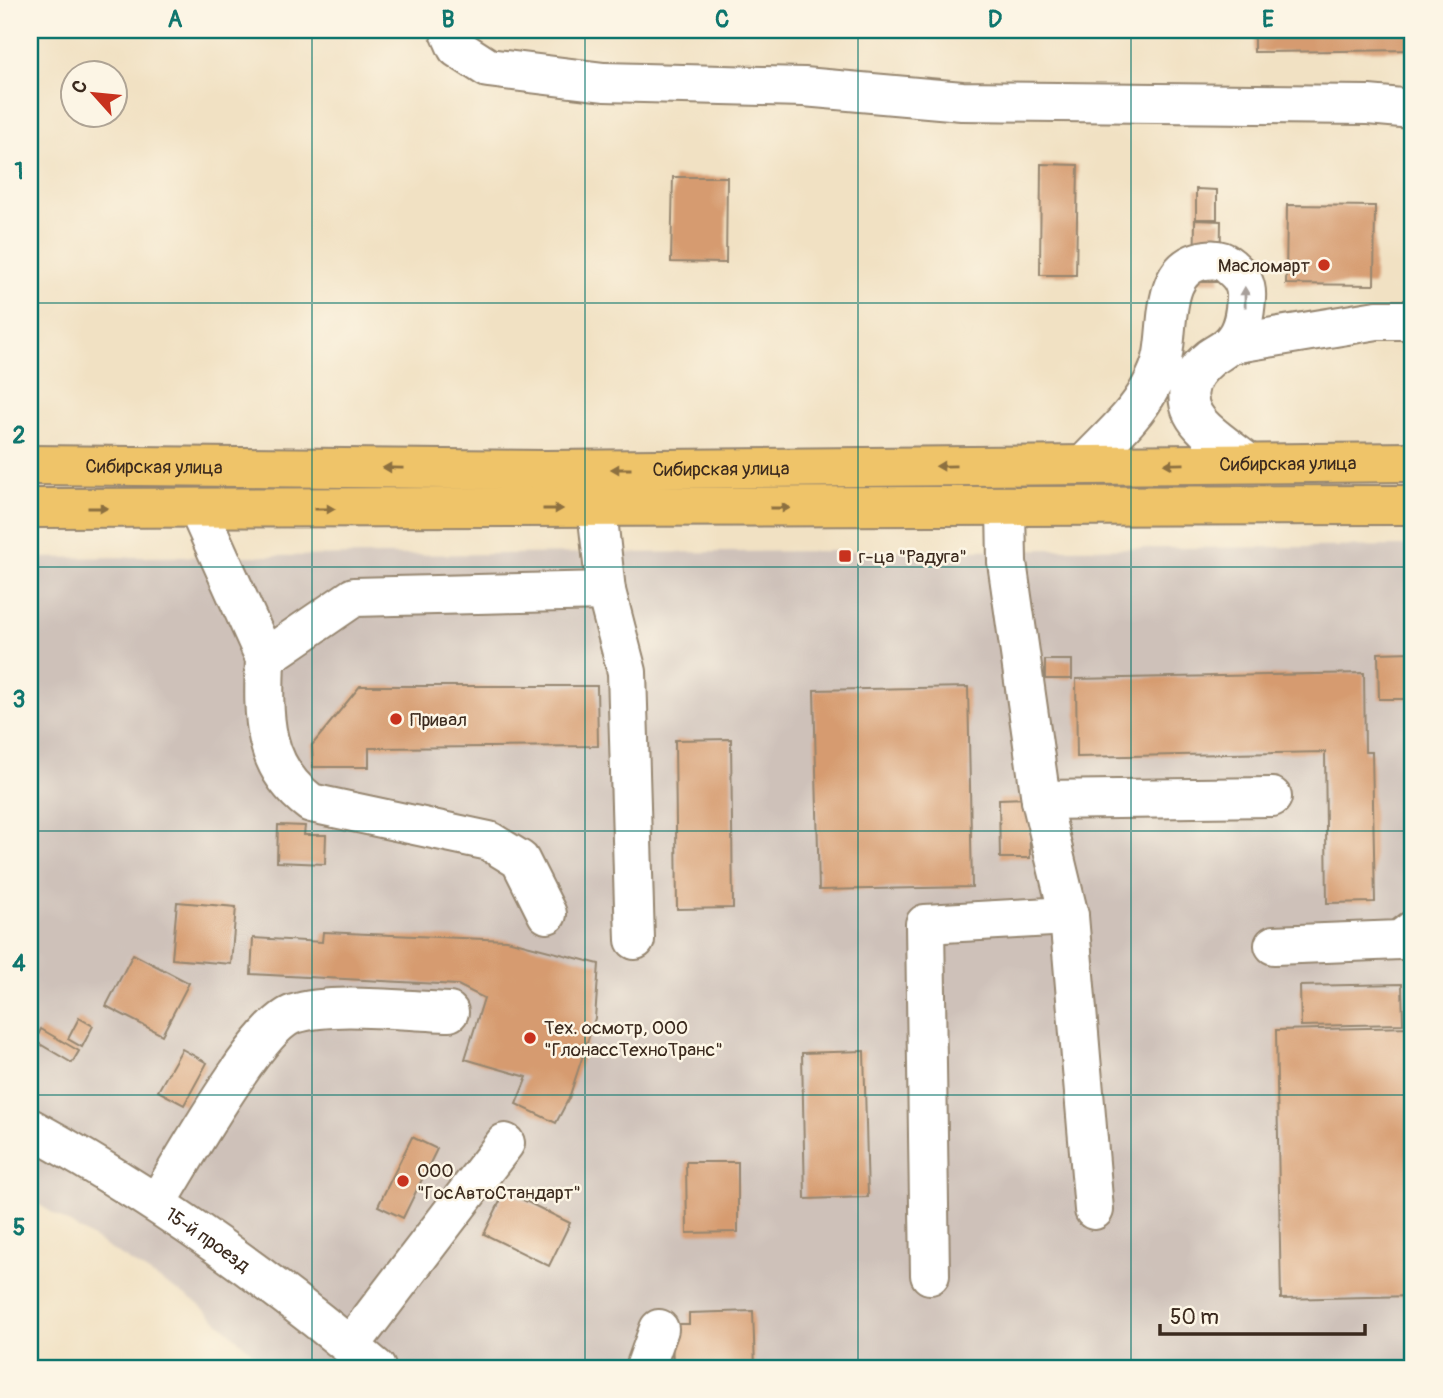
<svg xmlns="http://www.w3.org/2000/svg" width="1443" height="1398" viewBox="0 0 1443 1398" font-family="Pangolin,sans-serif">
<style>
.industrial{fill:#cec1b9}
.building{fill:#d69b6f}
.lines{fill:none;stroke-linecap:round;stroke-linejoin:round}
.minor-casing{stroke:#968670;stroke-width:42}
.major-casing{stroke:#968670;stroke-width:42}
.minor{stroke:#fff;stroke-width:38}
.major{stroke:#efc469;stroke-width:38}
.oneway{fill:#a79f9a}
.oneway2{fill:#8c6f40}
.grid{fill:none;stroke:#0f766e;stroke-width:2;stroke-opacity:0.55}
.poi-dot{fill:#c8321e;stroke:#fcf5e5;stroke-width:2.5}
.labels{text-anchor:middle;stroke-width:5;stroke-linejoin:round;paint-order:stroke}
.poi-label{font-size:19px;fill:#3b2a1e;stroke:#fcf5e5;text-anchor:start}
.street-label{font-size:19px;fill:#3b2a1e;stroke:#fcf5e5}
.neatline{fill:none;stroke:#0f766e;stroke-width:2.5}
.grid-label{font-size:23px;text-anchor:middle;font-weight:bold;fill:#0f766e}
</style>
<rect width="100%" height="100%" fill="#fcf5e5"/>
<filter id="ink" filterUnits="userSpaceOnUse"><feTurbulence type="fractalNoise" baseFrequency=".0143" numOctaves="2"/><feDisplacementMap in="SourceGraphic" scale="14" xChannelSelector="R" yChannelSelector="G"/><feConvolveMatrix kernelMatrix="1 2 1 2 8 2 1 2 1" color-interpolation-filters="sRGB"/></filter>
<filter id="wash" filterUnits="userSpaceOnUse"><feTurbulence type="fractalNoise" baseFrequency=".00686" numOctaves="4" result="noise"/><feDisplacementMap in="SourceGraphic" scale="28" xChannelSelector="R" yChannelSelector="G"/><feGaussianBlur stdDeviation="1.57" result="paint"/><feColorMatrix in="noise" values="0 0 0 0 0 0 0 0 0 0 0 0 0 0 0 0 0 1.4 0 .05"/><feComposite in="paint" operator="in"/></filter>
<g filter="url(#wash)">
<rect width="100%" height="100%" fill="#f1e1c3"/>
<path class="industrial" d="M1413,546V1368H270L197,1303L30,1199V558Z"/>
<g id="blocks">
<g class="building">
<path d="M866,30H894L884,35Z"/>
<path d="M1254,30H1413V50L1254,52Z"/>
<path d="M1041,164L1078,165L1076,275H1040Z"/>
<path d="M673,177H727L726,263L671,262Z"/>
<path d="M1196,189L1217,190V219H1196Z"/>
<path d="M1287,205L1375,206L1374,285L1286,284Z"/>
<path d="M1195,220L1221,221L1220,282H1194Z"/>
<path d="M1413,652V699H1379L1378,653Z"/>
<rect x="1045" y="660" width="27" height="19"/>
<path d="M1364,673L1365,752H1372L1375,902L1327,903L1325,752L1077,757L1076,679Z"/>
<path d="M360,686H597L598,746L369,748V767H313L312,745Z"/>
<path d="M968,687L972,887L819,890L814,690Z"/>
<path d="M731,739L733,908L677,909L675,740Z"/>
<path d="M1029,798L1030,858H1000L999,799Z"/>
<path d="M278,825L305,826L304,835H326L325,864L277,862Z"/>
<path d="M177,902L236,907L231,964L172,959Z"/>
<path d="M323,932L507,940L599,964L595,1018L569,1098L556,1123L516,1104L527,1077L465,1059L484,998L458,985L251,974L253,938L322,942Z"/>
<path d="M133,954L189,983L162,1035L106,1006Z"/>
<path d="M1402,984L1403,1024L1301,1026L1300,986Z"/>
<path d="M79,1018L93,1026L82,1047L68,1039Z"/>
<path d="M1413,1027V1296L1281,1299L1276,1030Z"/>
<path d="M41,1029L79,1051L72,1063L35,1041Z"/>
<path d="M182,1049L207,1063L184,1105L158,1091Z"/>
<path d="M864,1051L868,1197L805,1199L802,1053Z"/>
<path d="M412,1137L437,1149L403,1218L378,1206Z"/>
<path d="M686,1162H738V1232L687,1233Z"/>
<path d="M505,1191L570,1223L549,1266L484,1234Z"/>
<path d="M753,1311L755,1368H673L672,1333H678V1324H689V1313Z"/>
</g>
</g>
</g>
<g filter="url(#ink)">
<use href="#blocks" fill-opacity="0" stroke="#968670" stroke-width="2"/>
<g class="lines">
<g class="minor-casing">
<g id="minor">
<path d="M449,30L457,48L488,68L604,82L804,87L962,101L1368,105L1413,109"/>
<path d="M1231,344L1377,320H1413"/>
<path d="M1084,465C1106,441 1135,417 1150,388C1156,377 1161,366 1163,354C1169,321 1162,266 1206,260C1218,258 1225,261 1234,270C1242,277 1247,286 1246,298C1245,314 1243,330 1232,342C1226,349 1217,353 1210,358C1184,379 1180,406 1206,430C1219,442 1234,452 1248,463"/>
<path d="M1006,508L1007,562L1041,800L1272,797"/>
<path d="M198,509L265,658L354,597L606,591"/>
<path d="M597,509L606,591L627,672L635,940"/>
<path d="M265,658C263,716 261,766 311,803L489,841L520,860L547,914"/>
<path d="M1041,800L1069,916L1094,1210"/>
<path d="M1274,945L1400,940L1413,930"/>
<path id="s1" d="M30,1128C154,1196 268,1277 376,1368"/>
<path d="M157,1203C181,1165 257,1026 294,1014C333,1001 406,1011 449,1012"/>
<path d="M930,1275L925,924L1069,916"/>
<path d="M350,1346L505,1143"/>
<path d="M645,1368L659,1329"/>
</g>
</g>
<g class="major-casing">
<g id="major">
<path id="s2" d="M30,465L545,470L1413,462"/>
<path d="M30,508L1413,505"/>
</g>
</g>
<use href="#minor" class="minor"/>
<use href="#major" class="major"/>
</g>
<defs><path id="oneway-solid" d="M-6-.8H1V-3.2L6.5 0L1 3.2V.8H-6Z" transform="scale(1.75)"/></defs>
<use class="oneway" href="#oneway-solid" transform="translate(1245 297) rotate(-91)"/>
<g class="oneway2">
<use href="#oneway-solid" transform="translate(1174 464) rotate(179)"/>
<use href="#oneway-solid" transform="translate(946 466) rotate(179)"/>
<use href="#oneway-solid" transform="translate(393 468) rotate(-179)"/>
<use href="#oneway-solid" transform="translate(621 469) rotate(180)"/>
<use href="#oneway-solid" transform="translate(98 508)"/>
<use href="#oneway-solid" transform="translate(780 508)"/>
<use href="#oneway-solid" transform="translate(325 509)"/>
<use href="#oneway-solid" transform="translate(553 509)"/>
</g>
</g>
<path class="grid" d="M312,30V1368M585,30V1368M858,30V1368M1131,30V1368M30,303H1413M30,567H1413M30,831H1413M30,1095H1413"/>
<g class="poi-dot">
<circle cx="1324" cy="265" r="7"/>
<rect x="838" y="549" width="14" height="14" rx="3.5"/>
<circle cx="396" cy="719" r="7"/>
<circle cx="530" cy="1038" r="7"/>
<circle cx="403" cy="1181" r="7"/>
</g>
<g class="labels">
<g class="poi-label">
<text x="1310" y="272" text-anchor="end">Масломарт</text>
<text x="859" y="563">г-ца "Радуга"</text>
<text x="410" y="726">Привал</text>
<text x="544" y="1034">Тех. осмотр, ООО<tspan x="544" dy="22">"ГлонассТехноТранс"</tspan></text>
<text x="417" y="1177">ООО<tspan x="417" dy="22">"ГосАвтоСтандарт"</tspan></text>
</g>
<g class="street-label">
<text dy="7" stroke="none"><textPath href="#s2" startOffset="1258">Сибирская улица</textPath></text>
<text dy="7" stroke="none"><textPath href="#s2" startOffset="124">Сибирская улица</textPath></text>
<text dy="7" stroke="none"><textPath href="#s2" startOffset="691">Сибирская улица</textPath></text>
<text dy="7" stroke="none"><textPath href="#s1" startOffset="210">15-й проезд</textPath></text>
</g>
</g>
<rect width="1443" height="1398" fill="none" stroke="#fcf5e5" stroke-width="77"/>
<g transform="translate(94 94) rotate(297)"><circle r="33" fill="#fcf5e5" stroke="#afa495" stroke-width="2"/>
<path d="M0-5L12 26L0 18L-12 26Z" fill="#c8321e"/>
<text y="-10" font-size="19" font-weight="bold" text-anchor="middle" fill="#3b2a1e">С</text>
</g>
<path d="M1160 1324v10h205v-10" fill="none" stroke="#3b2a1e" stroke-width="3.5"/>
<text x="1170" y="1324" font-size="21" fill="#3b2a1e" stroke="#fcf5e5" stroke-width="5" paint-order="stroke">50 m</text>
<rect x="38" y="38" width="1366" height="1322" class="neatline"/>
<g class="grid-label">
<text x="175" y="27">A</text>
<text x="448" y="27">B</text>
<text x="722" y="27">C</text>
<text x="995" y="27">D</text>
<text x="1268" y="27">E</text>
<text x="19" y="179">1</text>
<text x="19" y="443">2</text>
<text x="19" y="707">3</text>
<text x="19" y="971">4</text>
<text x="19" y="1235">5</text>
</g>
</svg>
